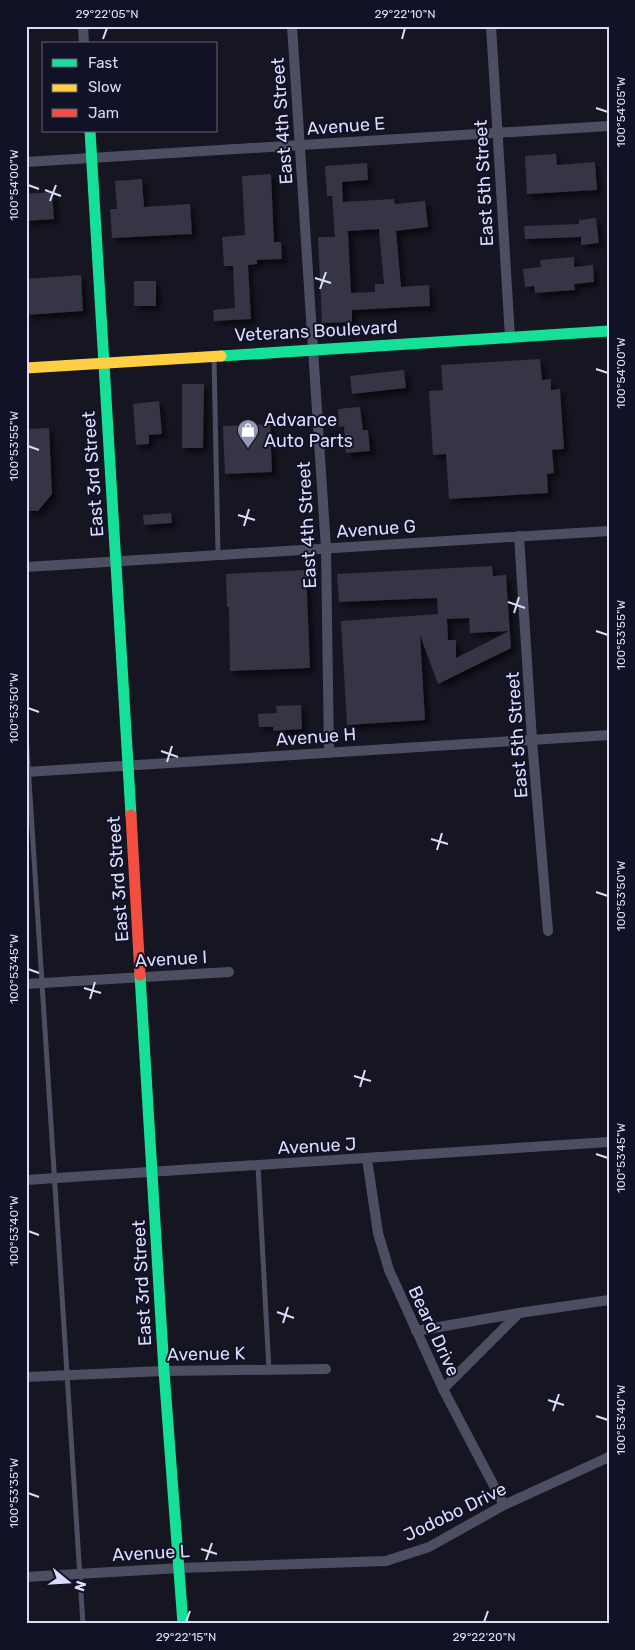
<svg xmlns="http://www.w3.org/2000/svg" width="635" height="1650" viewBox="0 0 635 1650" font-family="Rubik,sans-serif">
<style>
.building{fill:#343544;fill-rule:evenodd;filter:url(#shadow)}
.lines{fill:none;stroke-linecap:round;stroke-linejoin:round}
.lane{stroke:#4c4f61;stroke-width:5}
.street{stroke:#4c4f61;stroke-width:10}
.fast{stroke:#16e098;stroke-width:11}
.slow{stroke:#ffcf43;stroke-width:11}
.jam{stroke:#f24e42;stroke-width:11}
.ticks{fill:none;stroke:#dadcfc;stroke-width:2}
.labels{text-anchor:middle;stroke-width:4;stroke-linejoin:round;paint-order:stroke}
.street-label{font-size:18px;fill:#dadcfc;stroke:#121226}
.poi-label{font-size:18px;fill:#dadcfc;stroke:#121226;text-anchor:start}
.neatline{fill:none;stroke:#dadcfc;stroke-width:2}
.ticks-label{font-size:12px;text-anchor:middle;fill:#dadcfc}
</style>
<defs>
<filter id="shadow"><feDropShadow dx="4.5" dy="4.5" stdDeviation="2.5" flood-color="#0009"/></filter>
</defs>
<rect width="100%" height="100%" fill="#161622"/>
<g class="building">
<path d="M556,154L557,165L595,162L597,190L527,194L525,156Z"/>
<path d="M367,163L368,180L342,182L343,202L394,199L395,204L425,201L428,227L396,231L401,287L429,285L430,306L352,310V322L322,323L318,237H335L332,196H327L325,166ZM379,229L384,284H375V292L351,293L348,231Z"/>
<path d="M271,174L274,242H281L282,259L257,260V264L248,265L251,319L214,321L213,310L235,308L233,266H224L222,237L245,235L242,176Z"/>
<path d="M142,179L144,207L190,204L192,234L112,238L110,209H117L115,181Z"/>
<path d="M52,192L54,219L26,221V194Z"/>
<path d="M596,218L599,243L581,245V237L525,239L524,226L579,224V220Z"/>
<path d="M574,257V267L593,265L594,282L574,284L575,290L535,293L534,286L525,287L523,269L541,267L540,260Z"/>
<path d="M81,275L83,311L26,315V279Z"/>
<rect x="134" y="281" width="22" height="25"/>
<path d="M540,359L542,380L551,379V390L560,389L564,449L552,450L554,473L547,474L548,493L449,499L446,454L433,455L429,391L443,390L441,365Z"/>
<path d="M404,370L406,388L352,394L350,376Z"/>
<path d="M182,384H204L203,448H182Z"/>
<path d="M159,401L162,434L149,435V444L136,445L133,404Z"/>
<path d="M360,407L363,430H368L370,451L346,453L344,426L339,427L338,409Z"/>
<path d="M270,424L272,472L225,474L223,426Z"/>
<path d="M49,428L52,494L38,511H26V429Z"/>
<path d="M171,513L172,523L144,525L143,515Z"/>
<path d="M492,566L493,576L506,575L511,648L438,684L420,635L425,720L347,725L341,621L438,614L437,598L339,602L337,574ZM469,618L470,633L509,631L456,658V640H448L447,619Z"/>
<path d="M306,570L310,668L230,671L229,607H227L226,574Z"/>
<path d="M301,705L302,729L273,731V727H259L258,714L277,713L276,706Z"/>
</g>
<g class="lines">
<g class="lane">
<path d="M214,357L218,554"/>
<path d="M26,733L83,1624"/>
<path d="M258,1166L269,1370"/>
</g>
<g class="street">
<path d="M83,26L84,44"/>
<path d="M292,26L326,549L329,753"/>
<path d="M491,26L510,337"/>
<path d="M26,162L609,126"/>
<path d="M519,536L532,740L548,931"/>
<path d="M26,567L609,531"/>
<path d="M26,772L609,735"/>
<path d="M26,984L229,972"/>
<path d="M367,1159L378,1233L389,1270L443,1389L504,1505"/>
<path d="M26,1180L609,1142"/>
<path d="M416,1331L519,1313"/>
<path d="M26,1377L164,1371L326,1369"/>
<path d="M443,1389L519,1313L609,1300"/>
<path d="M26,1577L180,1568L386,1561L429,1547L504,1505L609,1457"/>
</g>
<g class="fast">
<path d="M90,131L131,815"/>
<path d="M221,356L609,331"/>
<path d="M140,975L164,1371L183,1624"/>
</g>
<path class="slow" d="M26,368L221,356"/>
<path class="jam" d="M131,815L140,975"/>
</g>
<path class="ticks" d="M103,39L107,28M402,39L405,28M596,108L608,112M28,185L39,189M45,190L61,196M50,201L56,185M315,278L331,283M320,289L326,272M596,369L608,373M28,446L39,450M238,515L255,520M244,526L249,509M508,602L525,608M514,613L519,597M596,631L608,635M28,708L39,712M161,751L178,757M167,762L172,746M431,839L448,844M437,850L442,833M596,892L608,896M28,969L39,973M84,988L101,993M90,999L95,982M354,1076L371,1081M360,1087L365,1070M596,1154L608,1158M28,1231L39,1235M277,1312L294,1318M283,1323L288,1307M548,1400L564,1405M553,1411L559,1394M596,1416L608,1420M28,1493L39,1497M201,1549L217,1554M206,1560L212,1543M186,1622L190,1611M484,1622L488,1611"/>
<defs>
<g id="shop-pin" transform="scale(1.125)"><path d="M0 17L-7.5 6A9.5 9.5 0 1 1 7.5 6Z" fill="#9597b0" stroke="#121226"/><path d="M-5-2.5h2.3a2.7 3.5 0 0 1 5.4 0H5L5.5 6h-11ZM-1.5-2.5h3a1.5 2.3 0 0 0-3 0Z" fill="#fff"/></g>
</defs>
<g fill-rule="evenodd">
<use href="#shop-pin" x="248" y="430"/>
</g>
<g class="labels">
<g class="street-label">
<text transform="translate(282 121) rotate(-94)" y="6">East 4th Street</text>
<text transform="translate(346 126) rotate(-4)" y="6">Avenue E</text>
<text transform="translate(484 183) rotate(-93)" y="6">East 5th Street</text>
<text transform="translate(316 331) rotate(-3)" y="6">Veterans Boulevard</text>
<text transform="translate(93 474) rotate(-94)" y="6">East 3rd Street</text>
<text transform="translate(307 525) rotate(-93)" y="6">East 4th Street</text>
<text transform="translate(376 529) rotate(-4)" y="6">Avenue G</text>
<text transform="translate(517 735) rotate(-94)" y="6">East 5th Street</text>
<text transform="translate(316 737) rotate(-4)" y="6">Avenue H</text>
<text transform="translate(118 879) rotate(-94)" y="6">East 3rd Street</text>
<text transform="translate(171 959) rotate(-3)" y="6">Avenue I</text>
<text transform="translate(317 1146) rotate(-3)" y="6">Avenue J</text>
<text transform="translate(142 1283) rotate(-93)" y="6">East 3rd Street</text>
<text transform="translate(434 1331) rotate(65)" y="6">Beard Drive</text>
<text transform="translate(206 1354) rotate(-1)" y="6">Avenue K</text>
<text transform="translate(455 1512) rotate(-26)" y="6">Jodobo Drive</text>
<text transform="translate(151 1553) rotate(-3)" y="6">Avenue L</text>
</g>
<g class="poi-label">
<text x="264" y="426">Advance<tspan x="264" dy="21">Auto Parts</tspan></text>
</g>
</g>
<rect width="635" height="1650" fill="none" stroke="#121226" stroke-width="55"/>
<rect x="42" y="42" width="175" height="90" fill="#121226" stroke="#62637c"/>
<rect x="52" y="59" width="25" height="8" fill="#16e098" stroke="#62637c"/>
<text x="88" y="68" font-size="15" fill="#dadcfc">Fast</text>
<rect x="52" y="84" width="25" height="8" fill="#ffcf43" stroke="#62637c"/>
<text x="88" y="92" font-size="15" fill="#dadcfc">Slow</text>
<rect x="52" y="109" width="25" height="8" fill="#f24e42" stroke="#62637c"/>
<text x="88" y="118" font-size="15" fill="#dadcfc">Jam</text>
<g transform="translate(68 1582) rotate(108)" stroke="#121226" stroke-width="4" paint-order="stroke">
<path d="M0-4L9 19L0 12L-9 19Z" fill="#dadcfc"/>
<text y="-8" font-size="14" font-weight="bold" text-anchor="middle" fill="#dadcfc">N</text>
</g>
<rect x="28" y="28" width="580" height="1594" class="neatline"/>
<g class="ticks-label">
<text x="107" y="18">29°22'05"N</text>
<text x="405" y="18">29°22'10"N</text>
<text transform="translate(621 112) rotate(-90)" y="4">100°54'05"W</text>
<text transform="translate(14 185) rotate(-90)" y="4">100°54'00"W</text>
<text transform="translate(621 373) rotate(-90)" y="4">100°54'00"W</text>
<text transform="translate(14 446) rotate(-90)" y="4">100°53'55"W</text>
<text transform="translate(621 635) rotate(-90)" y="4">100°53'55"W</text>
<text transform="translate(14 708) rotate(-90)" y="4">100°53'50"W</text>
<text transform="translate(621 896) rotate(-90)" y="4">100°53'50"W</text>
<text transform="translate(14 969) rotate(-90)" y="4">100°53'45"W</text>
<text transform="translate(621 1158) rotate(-90)" y="4">100°53'45"W</text>
<text transform="translate(14 1231) rotate(-90)" y="4">100°53'40"W</text>
<text transform="translate(621 1420) rotate(-90)" y="4">100°53'40"W</text>
<text transform="translate(14 1493) rotate(-90)" y="4">100°53'35"W</text>
<text x="186" y="1641">29°22'15"N</text>
<text x="484" y="1641">29°22'20"N</text>
</g>
</svg>
